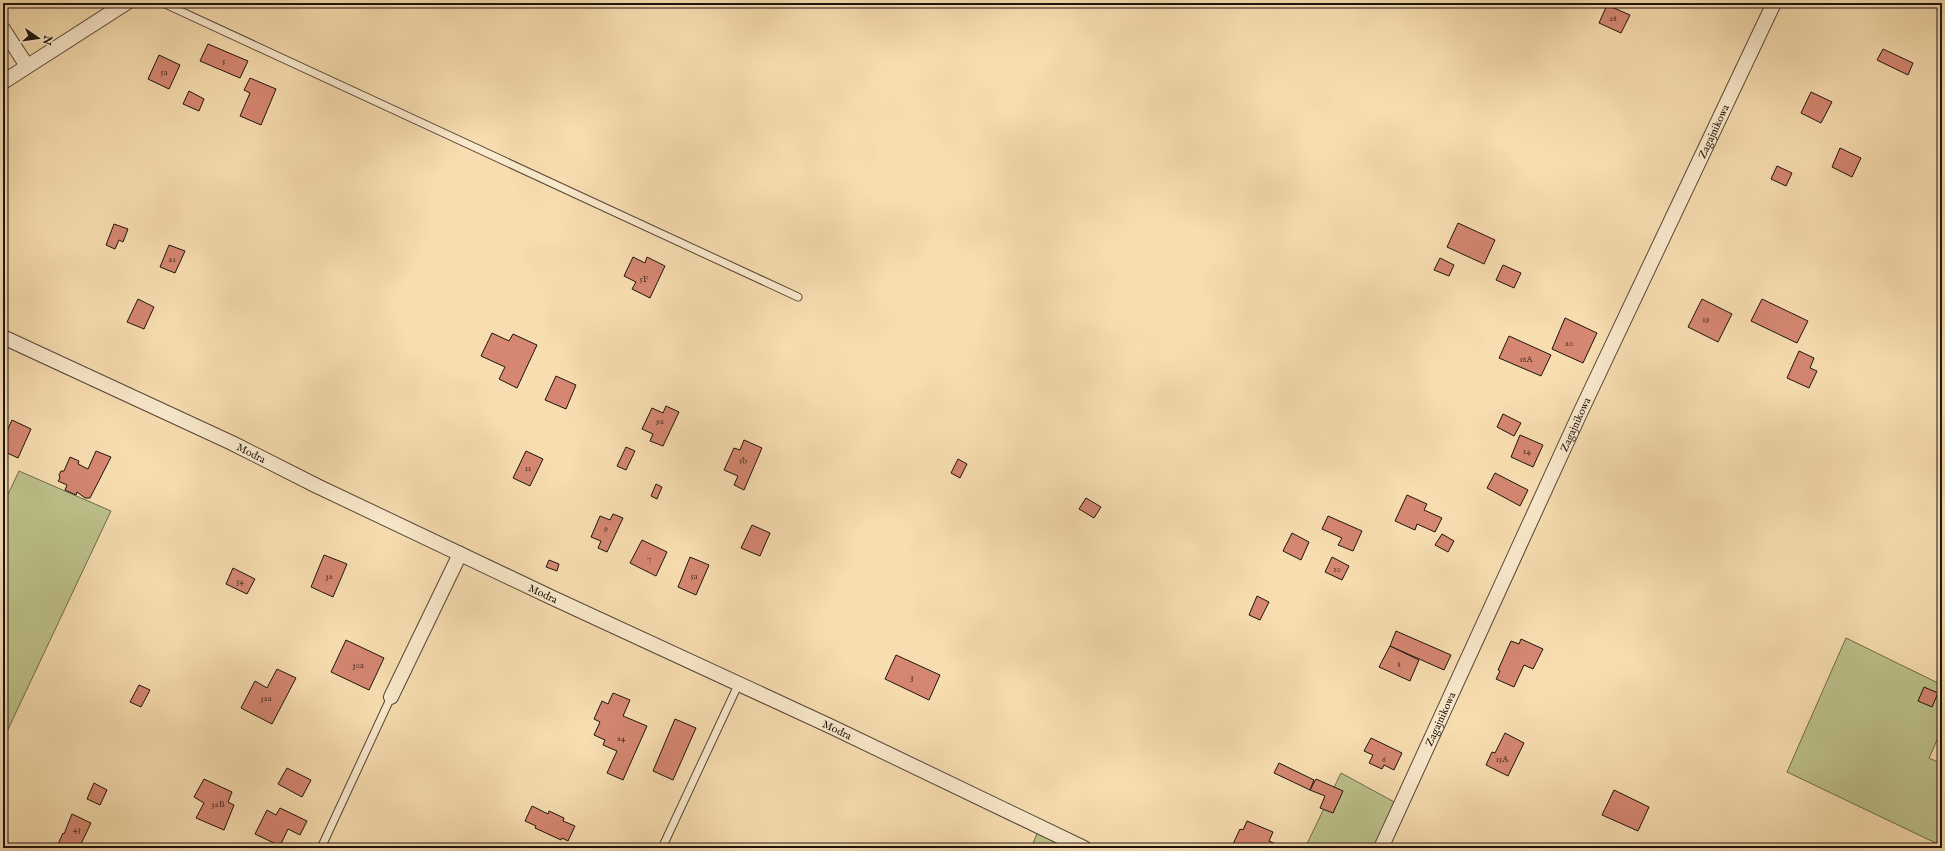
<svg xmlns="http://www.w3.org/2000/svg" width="1945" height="851" viewBox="0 0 1945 851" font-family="'IM FELL English',serif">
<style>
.green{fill:#bdc18b;stroke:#6d6a4c}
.building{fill:#d58771;stroke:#1d140d}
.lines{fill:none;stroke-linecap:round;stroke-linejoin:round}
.service-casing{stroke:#544636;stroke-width:9}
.minor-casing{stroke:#544636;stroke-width:16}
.service{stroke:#fae9cc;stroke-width:7}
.minor{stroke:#fae9cc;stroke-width:14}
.labels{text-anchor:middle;stroke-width:3;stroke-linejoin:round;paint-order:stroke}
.number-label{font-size:9px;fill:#4b3126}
.street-label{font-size:11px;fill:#1d140d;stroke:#fae9cc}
</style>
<rect width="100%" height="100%" fill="#f7ddb0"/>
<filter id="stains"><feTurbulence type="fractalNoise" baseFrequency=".005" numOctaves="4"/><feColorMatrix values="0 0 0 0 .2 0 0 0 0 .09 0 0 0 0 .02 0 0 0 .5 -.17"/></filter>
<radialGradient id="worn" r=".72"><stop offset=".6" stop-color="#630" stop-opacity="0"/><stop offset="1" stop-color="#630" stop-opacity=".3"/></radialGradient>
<g class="green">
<path d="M19,471L111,511L3,740V505Z"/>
<path d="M1846,638L1942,685V729L1929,758L1942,764V846L1787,772Z"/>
<path d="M1341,773L1398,804L1377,848H1305Z"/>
<path d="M1039,829L1076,848H1031Z"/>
</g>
<g class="building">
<path d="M1607,5L1630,15L1621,33L1599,23Z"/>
<path d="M208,44L248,61L240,78L200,61Z"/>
<path d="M1883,49L1913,63L1908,75L1877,60Z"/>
<path d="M159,55L180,65L169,89L148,79Z"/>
<path d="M250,78L276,89L261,125L240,116L250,93L244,90Z"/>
<path d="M189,91L204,99L199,111L183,104Z"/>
<path d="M1811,92L1832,102L1821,123L1801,113Z"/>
<path d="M1840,148L1861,158L1852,177L1832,167Z"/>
<path d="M1777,166L1792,173L1786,186L1771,179Z"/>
<path d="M1458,223L1495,240L1484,264L1447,247Z"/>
<path d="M114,224L128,229L123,242L119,240L115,249L106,245Z"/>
<path d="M169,245L185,251L175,273L160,267Z"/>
<path d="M633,257L645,263L647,257L665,266L650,298L632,289L636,282L624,276Z"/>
<path d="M1440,258L1454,265L1449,276L1434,270Z"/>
<path d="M1503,265L1521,273L1514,288L1496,280Z"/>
<path d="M138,299L154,307L144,329L127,322Z"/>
<path d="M1702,299L1732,314L1718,342L1688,327Z"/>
<path d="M1762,299L1808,321L1797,343L1751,321Z"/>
<path d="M1565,318L1597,333L1583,363L1552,349Z"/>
<path d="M492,333L509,341L513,334L537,345L517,388L499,379L505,367L481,356Z"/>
<path d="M1509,336L1551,355L1541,376L1499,358Z"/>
<path d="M1799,351L1814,358L1810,368L1817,371L1809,388L1787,378Z"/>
<path d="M556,376L576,385L566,409L545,400Z"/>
<path d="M666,406L679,412L663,446L650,441L653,434L642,429L652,408L663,413Z"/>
<path d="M1503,414L1521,423L1514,436L1497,427Z"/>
<path d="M12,420L31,429L18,458L3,451V440Z"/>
<path d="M1520,435L1543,445L1533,467L1511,457Z"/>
<path d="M744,440L762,448L744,490L734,485L738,476L724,470L734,448L740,450Z"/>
<path d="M626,447L635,451L626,470L617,466Z"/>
<path d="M96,451L111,457L90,498H85L77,492L76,495L65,490L67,485L58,481L60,478L59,475L61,471H64L70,457L79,461L78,464L88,469Z"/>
<path d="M526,451L543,459L530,486L513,478Z"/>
<path d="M958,459L967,464L960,478L951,473Z"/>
<path d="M1495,473L1528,490L1520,506L1487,488Z"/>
<path d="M656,484L662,487L657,499L651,496Z"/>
<path d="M1407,495L1427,504L1424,510L1442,518L1435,532L1417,524L1415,530L1395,521Z"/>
<path d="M1086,498L1101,507L1094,518L1079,509Z"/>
<path d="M613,514L623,518L607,552L598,548L601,541L591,537L600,516L610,520Z"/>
<path d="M1328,516L1362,531L1353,551L1338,545L1342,538L1322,529Z"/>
<path d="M752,525L770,533L760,556L741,548Z"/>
<path d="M1292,533L1309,542L1301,560L1283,551Z"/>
<path d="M1442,534L1454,541L1448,552L1435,545Z"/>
<path d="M642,540L667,552L656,576L630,563Z"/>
<path d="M324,555L347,564L333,597L311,587Z"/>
<path d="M690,557L709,565L696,595L678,587Z"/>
<path d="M1332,557L1349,566L1342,580L1325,572Z"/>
<path d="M549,560L559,564L557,571L546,567Z"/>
<path d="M233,568L255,579L247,594L226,584Z"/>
<path d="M1257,596L1269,602L1260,620L1249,615Z"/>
<path d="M1396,631L1451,655L1444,670L1390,646Z"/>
<path d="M1521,639L1543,649L1533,669L1524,665L1514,687L1496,679L1500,671L1498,670L1511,641L1519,644Z"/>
<path d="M346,640L384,658L369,690L331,672Z"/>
<path d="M1390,646L1419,660L1410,681L1379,667Z"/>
<path d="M896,655L940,675L929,700L885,679Z"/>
<path d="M277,669L296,678L272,724L241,708L255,681L267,688Z"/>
<path d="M139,685L150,690L141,707L130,702Z"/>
<path d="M1924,687L1938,693L1932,707L1918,701Z"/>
<path d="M613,693L630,700L623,716L647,726L623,780L607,773L617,751L603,745L605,740L594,735L600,722L594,719L602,701L608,704Z"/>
<path d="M675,719L696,728L673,780L653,771Z"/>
<path d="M1505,733L1524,743L1508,776L1486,765L1492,752L1495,753Z"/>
<path d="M1371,738L1402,753L1394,770L1384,765L1382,769L1369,763L1373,755L1364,751Z"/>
<path d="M1279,763L1314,780L1310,790L1274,773Z"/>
<path d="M287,768L311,780L302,797L278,784Z"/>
<path d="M204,779L232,792L228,802L234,805L224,830L196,818L204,803L194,797Z"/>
<path d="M1316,779L1343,791L1333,813L1320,808L1325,796L1310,790Z"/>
<path d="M94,783L107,790L100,805L87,799Z"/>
<path d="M1614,790L1649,807L1638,831L1602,815Z"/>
<path d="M532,806L548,814L549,811L564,818L563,821L575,826L568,841L562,838L561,840L535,828L536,826L525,821Z"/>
<path d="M280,808L307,821L300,835L288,829L280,846L255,834L267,810L276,815Z"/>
<path d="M72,814L91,823L79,848H66L58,844L63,833L64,834Z"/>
<path d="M1247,821L1273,832L1269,841L1286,848H1235L1236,846L1233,844L1240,829L1243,830Z"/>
</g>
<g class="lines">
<g class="service-casing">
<g id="service">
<path d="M163,3L798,297"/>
<path d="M321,848L391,697"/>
<path d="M662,848L739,683"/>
</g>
</g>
<g class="minor-casing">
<g id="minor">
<path d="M3,29L27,66"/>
<path d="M3,82L126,3"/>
<path id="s1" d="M3,337L232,443L317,486L555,599L832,727L1084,848"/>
<path d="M391,697L460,554"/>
<path id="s2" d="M1381,848L1581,411L1774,3"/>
</g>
</g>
<use href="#service" class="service"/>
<use href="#minor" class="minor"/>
</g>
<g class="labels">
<g class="number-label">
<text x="1613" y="21">28</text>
<text x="224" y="64">5</text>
<text x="164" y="75">5a</text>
<text x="172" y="262">21</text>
<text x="644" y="282">5F</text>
<text x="1706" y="322">19</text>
<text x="1569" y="346">20</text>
<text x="1526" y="362">18A</text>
<text x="660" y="424">9a</text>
<text x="1527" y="454">14</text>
<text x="743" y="463">5b</text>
<text x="528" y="471">11</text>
<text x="606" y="531">9</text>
<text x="649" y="561">7</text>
<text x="1337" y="572">10</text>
<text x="329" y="579">32</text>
<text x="694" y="579">5a</text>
<text x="240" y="584">34</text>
<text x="1399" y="667">8</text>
<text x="358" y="668">30a</text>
<text x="912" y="680">3</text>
<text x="266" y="701">32a</text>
<text x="621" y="741">24</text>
<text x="1384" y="762">6</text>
<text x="1502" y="762">15A</text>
<text x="218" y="807">32B</text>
<text x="77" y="832">43</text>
</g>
<g class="street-label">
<text dy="4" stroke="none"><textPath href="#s2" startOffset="790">Zagajnikowa</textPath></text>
<text dy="4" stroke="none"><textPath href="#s2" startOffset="466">Zagajnikowa</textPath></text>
<text dy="4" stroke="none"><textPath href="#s1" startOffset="274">Modra</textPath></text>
<text dy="4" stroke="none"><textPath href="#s1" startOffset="598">Modra</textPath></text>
<text dy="4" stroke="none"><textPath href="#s2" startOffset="142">Zagajnikowa</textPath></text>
<text dy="4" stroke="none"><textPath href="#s1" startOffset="922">Modra</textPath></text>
</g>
</g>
<rect width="1945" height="851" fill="none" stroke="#f7ddb0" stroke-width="16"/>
<rect x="4" y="4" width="1937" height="843" fill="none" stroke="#1d140d" stroke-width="2"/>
<rect x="8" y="8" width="1929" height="835" fill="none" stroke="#1d140d"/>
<g transform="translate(38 38) rotate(103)" stroke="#fae9cc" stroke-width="3" paint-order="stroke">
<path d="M0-3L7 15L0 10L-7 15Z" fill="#1d140d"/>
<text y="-6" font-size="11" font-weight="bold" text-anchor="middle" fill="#1d140d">N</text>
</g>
<rect width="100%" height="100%" filter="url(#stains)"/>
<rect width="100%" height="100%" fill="url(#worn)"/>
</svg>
